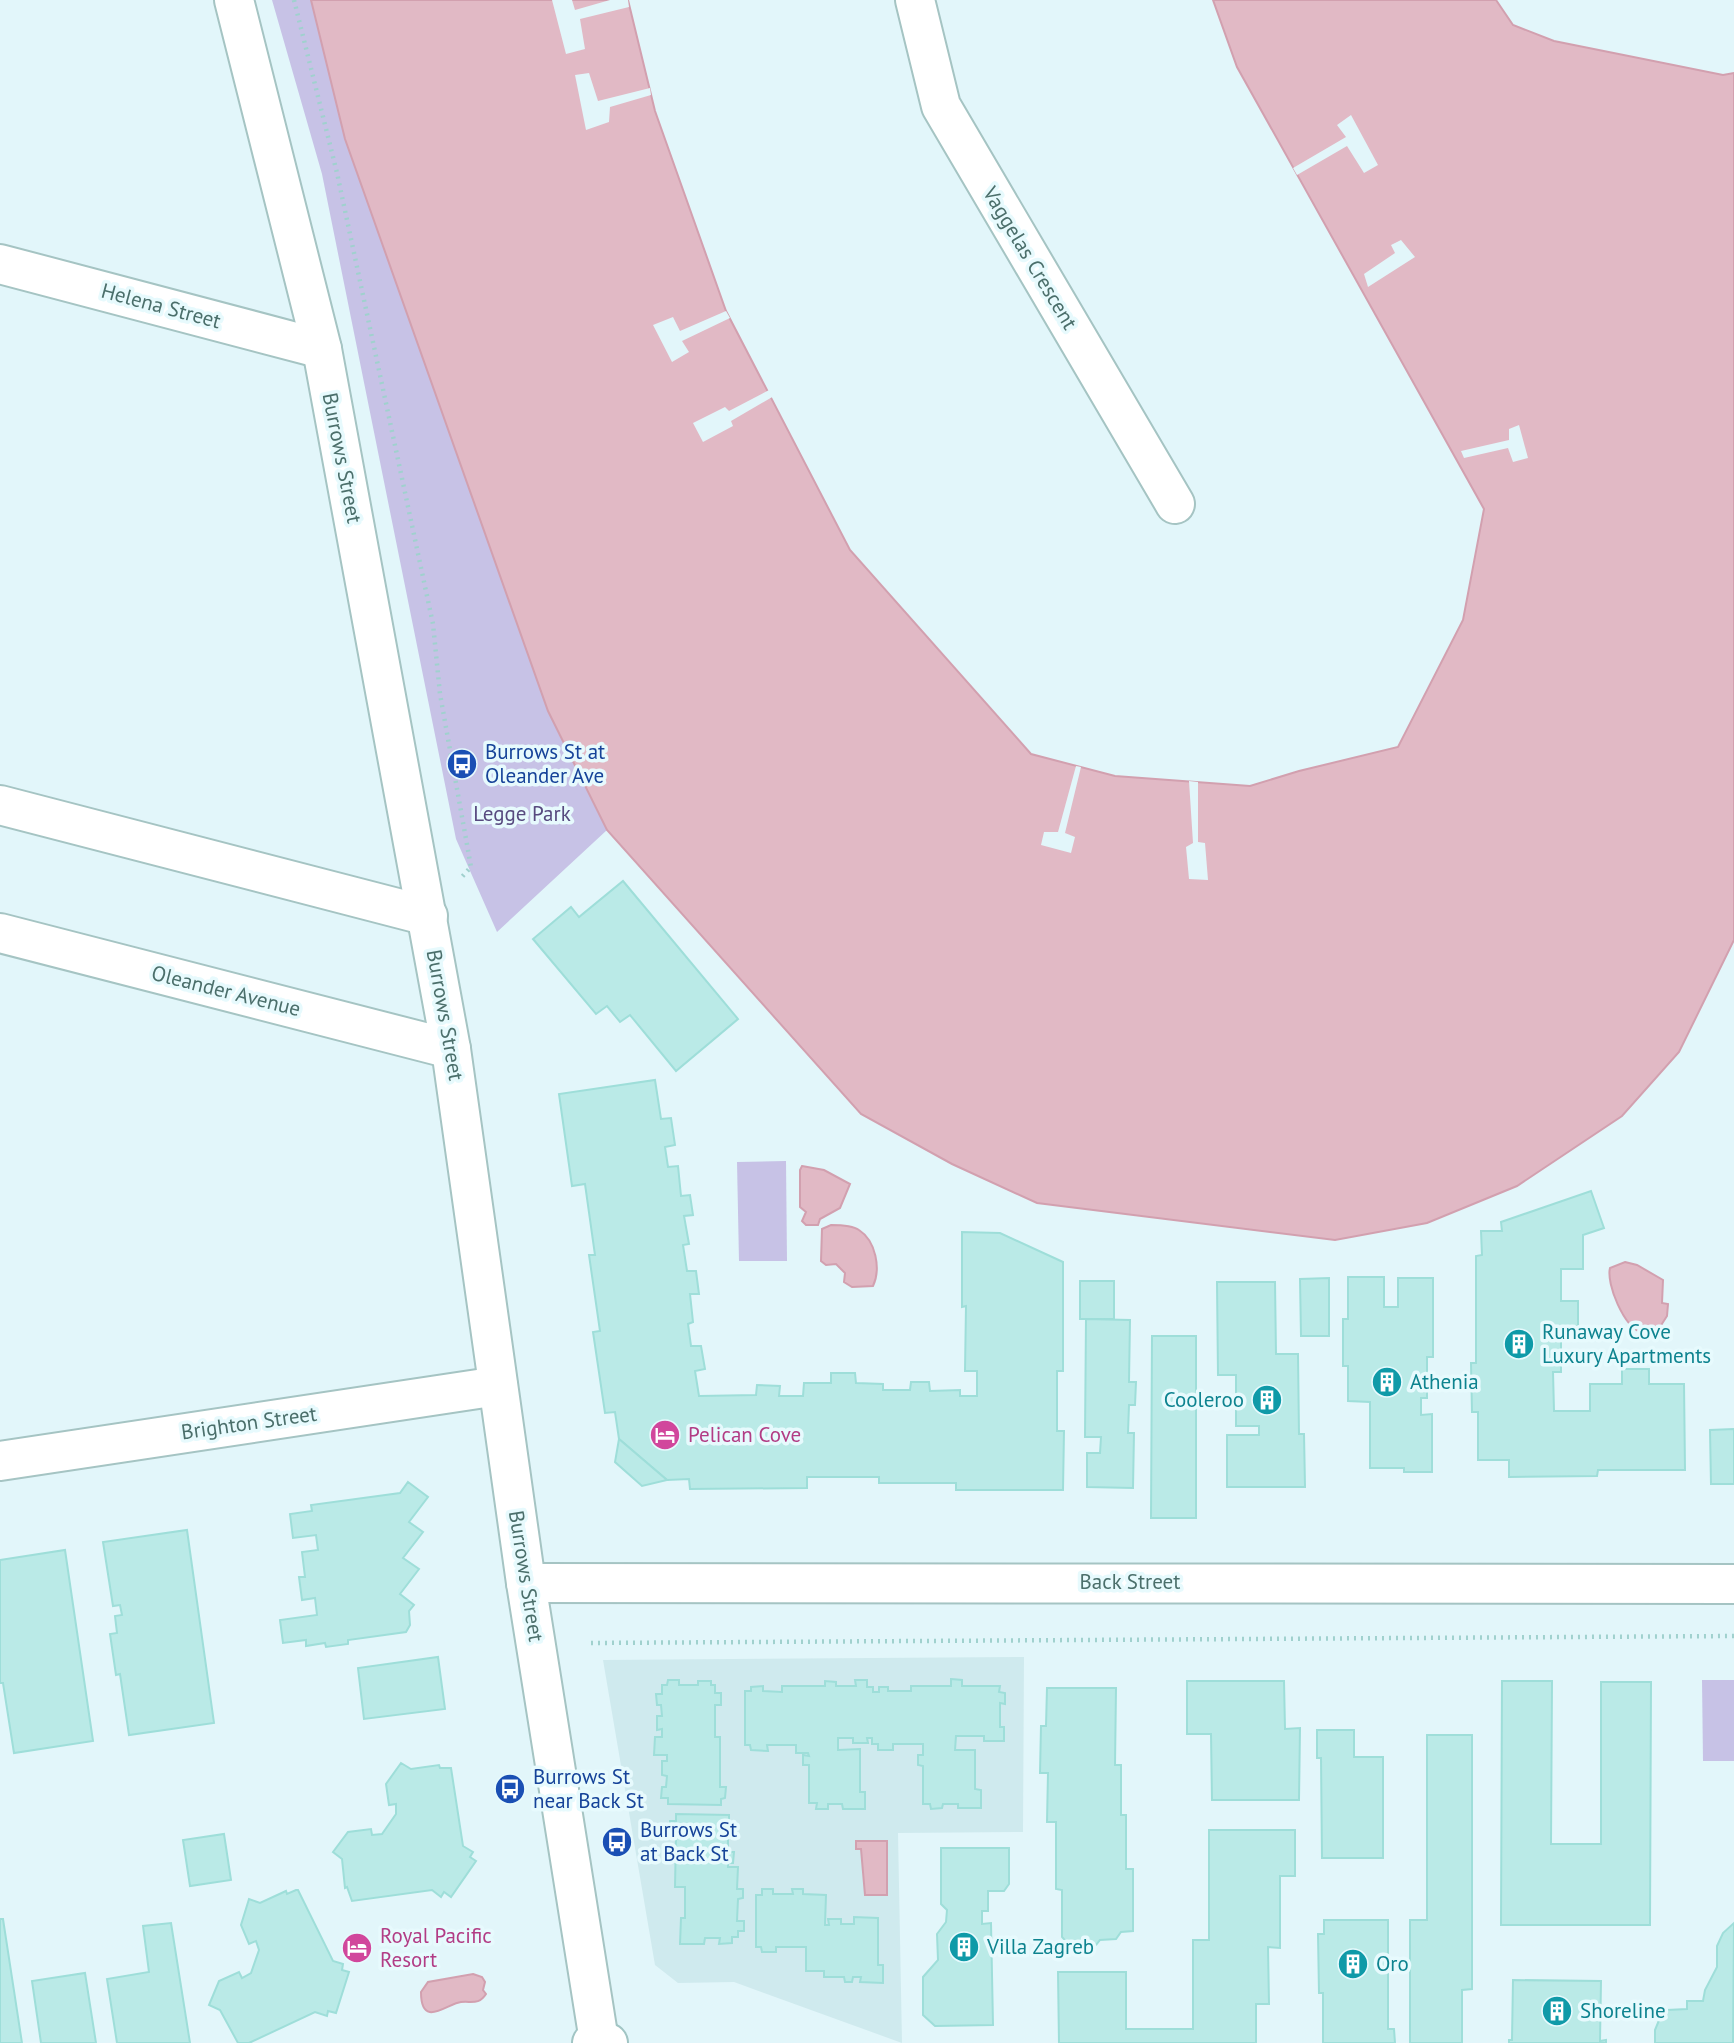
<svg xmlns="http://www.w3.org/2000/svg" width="1734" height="2043" viewBox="0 0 1734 2043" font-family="'PT Sans',sans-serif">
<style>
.residential{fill:#cfeaee}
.green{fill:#c7c2e6}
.water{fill:#e1b9c5;stroke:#d2a0af;stroke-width:2}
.pier{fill:#e2f6fa}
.building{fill:#baeae7;stroke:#9eded9;stroke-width:2}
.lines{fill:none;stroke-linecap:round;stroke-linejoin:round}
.minor-casing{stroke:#a5c4c3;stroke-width:42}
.secondary-casing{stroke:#a1c5c4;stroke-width:42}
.path{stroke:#a0d1ce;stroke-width:4.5;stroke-dasharray:2 5;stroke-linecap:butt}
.minor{stroke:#fff;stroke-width:38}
.secondary{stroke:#fff;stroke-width:38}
.labels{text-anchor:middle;stroke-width:7;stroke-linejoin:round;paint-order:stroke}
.street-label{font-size:21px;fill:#4b6f6b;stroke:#e7fafd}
.transit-label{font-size:21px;fill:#164399;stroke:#e7fafd;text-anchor:start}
.park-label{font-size:21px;fill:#574a7f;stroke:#e7fafd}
.culture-label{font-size:21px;fill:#0d838f;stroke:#e7fafd;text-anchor:start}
.hotel-label{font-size:21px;fill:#b23c85;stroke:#e7fafd;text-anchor:start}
</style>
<rect width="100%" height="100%" fill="#e2f6fa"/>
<path class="residential" d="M1024,1657L1023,1832L898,1833L902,2043L734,1982L678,1983L655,1965L603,1660Z"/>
<g class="green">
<path d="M272,0H311L345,139L548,711L607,830L497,932L456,839L322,174Z"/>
<path d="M786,1161L787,1261H739L737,1162Z"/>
<path d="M1702,1680H1734V1761H1703Z"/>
</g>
<g class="water">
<path d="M311,0H628L655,111L726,311L850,550L1031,754L1115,776L1250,786L1299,771L1398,747L1463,620L1484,509L1237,67L1213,0H1496L1513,25L1554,41L1723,75L1734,73V940L1679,1052L1622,1116L1517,1186L1427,1223L1335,1240L1037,1203L952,1164L861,1114L607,830L548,711L345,139Z"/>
<path d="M802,1166L824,1170L850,1184L840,1208L820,1219L818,1225H806L802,1221L806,1212L800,1207V1170Z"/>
<path d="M831,1225C839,1225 852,1225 859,1230C876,1241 881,1269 873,1286L852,1287L844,1282L845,1273L836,1264L826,1265L821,1261L822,1229Z"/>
<path d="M1625,1262L1637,1265L1663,1280L1662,1303L1668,1304L1667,1316L1658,1330C1653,1332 1647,1333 1641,1332C1624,1327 1606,1284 1610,1268Z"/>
<path d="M856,1841H887V1895H865L861,1849H856Z"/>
<path d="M473,1974L482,1977L485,1982L483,1990L486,1994C479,2005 472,2001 461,2002C448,2003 421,2030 421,1992L428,1982Z"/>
</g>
<g class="pier">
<path d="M552,0H572L575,10L610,0H628L629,7L580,19L585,49L566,54Z"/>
<path d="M589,73L598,101L650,88L651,95L610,107L609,122L586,130L575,75Z"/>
<path d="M1351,115L1378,165L1364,173L1347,146L1297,175L1293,168L1346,137L1337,125Z"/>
<path d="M1401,240L1415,257L1368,287L1364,274L1395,253L1391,245Z"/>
<path d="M726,311L730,318L682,341L689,352L672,362L653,325L673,317L680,331Z"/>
<path d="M771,389L774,396L731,421L733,426L703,442L693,423L725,407L729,411Z"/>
<path d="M1519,425L1528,458L1513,462L1508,448L1464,458L1461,451L1509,440V429Z"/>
<path d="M1076,766L1081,767L1065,833L1075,837L1071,853L1041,845L1044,832H1058Z"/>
<path d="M1189,781L1198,782V842L1205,843L1208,880L1189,879L1186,847L1193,843Z"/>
</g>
<g class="building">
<path d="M623,881L738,1019L676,1071L630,1015L620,1022L607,1006L596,1014L533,939L571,907L579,917Z"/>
<path d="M655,1080L661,1119L671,1118L675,1145L665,1147L668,1167L678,1166L681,1196L690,1195L693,1215L684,1216L689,1244L683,1245L687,1271H696L699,1294H690L693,1322L688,1324L691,1346H701L705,1369L695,1371L699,1396L756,1395L757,1385L780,1386L779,1396H803L804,1383H831V1373H855L856,1383L883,1384V1390H910L911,1382H929L930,1391L960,1390V1396H977V1371H965L966,1306L962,1307V1232L1000,1233L1063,1262V1371H1057V1431H1064L1063,1490H956V1483H879V1477H807V1488L690,1489L689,1479L667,1480L619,1439L615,1412L605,1413L593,1332L600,1331L589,1255H595L585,1184L572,1186L559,1094Z"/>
<path d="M1591,1191L1604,1228L1583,1235V1269H1561V1301H1578V1326H1561V1372H1553L1554,1411H1590V1384H1622V1369H1649V1384H1684L1685,1470H1598L1597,1476L1509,1477V1460H1478V1412H1472L1471,1363H1476V1256L1482,1255L1481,1231H1502L1501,1222Z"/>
<path d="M1348,1277H1384V1307H1398V1278H1433V1357H1427V1398H1421V1415L1432,1414V1472H1404V1468H1370V1402L1348,1401V1366H1343V1319H1348Z"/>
<path d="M1329,1278V1336H1301L1300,1279Z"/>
<rect x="1080" y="1281" width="34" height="38"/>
<path d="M1217,1282H1275L1276,1354H1298L1299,1434H1304L1305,1487H1227V1435H1259V1426H1236V1375H1218Z"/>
<path d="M1086,1319L1130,1320L1129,1382H1136L1135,1405H1129L1128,1433H1134L1133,1488L1087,1487V1453H1100L1101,1437H1085Z"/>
<path d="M1152,1336H1196V1518H1151Z"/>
<path d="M1734,1429V1484H1711L1710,1430Z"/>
<path d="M619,1439L667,1480L642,1486L615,1462Z"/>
<path d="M408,1482L428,1497L409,1522L423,1532L403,1558L419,1569L400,1594L414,1605L409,1611L410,1625L406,1632L348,1640V1644L326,1647L325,1643L306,1646V1640L283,1643L280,1620L317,1615L315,1598L302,1600L299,1577H305L302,1552L318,1550L316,1535L293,1538L290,1514L312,1511L311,1505L400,1493Z"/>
<path d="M187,1530L214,1723L129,1735L120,1674L116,1675L110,1634L117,1633L115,1616L122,1615L120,1605L113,1606L103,1542Z"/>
<path d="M65,1550L93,1741L14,1753L3,1683H0V1560Z"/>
<path d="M438,1657L445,1709L364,1719L358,1668Z"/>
<path d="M951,1679L962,1680V1686H1000L999,1692L1005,1693V1704L1000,1703V1727H1004V1741H984V1736H956L955,1750H975V1789L981,1790V1808H958V1804H943L942,1808L931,1809L930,1804H923V1766L918,1765V1755H923V1744H893V1750H878V1744H872V1738H867L868,1743H853V1738H838V1750L860,1749V1792H865V1809H843L842,1804H828V1809H816L817,1803H809V1765H803V1755L809,1756L808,1753H796V1745H767L768,1751L751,1750L750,1745H745V1691H751V1687L763,1686V1691L782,1692V1686H825V1681L836,1682V1686H856L855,1680H867V1687H873V1692H879V1687H888V1691H911V1686H951Z"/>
<path d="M668,1680H679V1685H698V1681H711V1685H715V1693H721V1705H715V1737H720V1787H726L725,1798L721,1799V1805L668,1804V1798H661L662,1787H666L667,1776L662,1775V1761H667V1755H654L655,1737H662V1729L657,1730V1716H662L661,1705H657L656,1694H662V1685H667Z"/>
<path d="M1187,1681H1284L1285,1729L1300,1728L1299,1800H1212L1211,1734H1187Z"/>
<path d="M1502,1681H1552L1551,1844H1601V1682H1651L1650,1925H1501Z"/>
<path d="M1047,1688H1116L1115,1765H1121V1815H1126V1869H1133V1931L1121,1932L1116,1939L1100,1940L1096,1945L1068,1944L1062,1937V1890L1056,1889V1822H1047L1048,1773H1040L1041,1726H1046Z"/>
<path d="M1317,1730H1354V1757H1383V1858H1322L1321,1758H1317Z"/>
<path d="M1427,1735H1472V1989L1462,1990V2043H1410V1920H1427Z"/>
<path d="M401,1763L411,1769L439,1765L440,1768H451L463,1846L473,1852L470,1857L476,1861L451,1897L444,1892L441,1897L432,1890L352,1901L347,1887L345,1888L342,1859L333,1852L348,1832L371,1829L372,1835L382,1834L396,1814V1804L389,1805L386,1784Z"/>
<path d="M676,1814L729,1815V1821H734L733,1831H729L728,1837V1852H734L733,1863H728V1867H738L737,1889H743V1898L738,1899L737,1921H744V1931H738V1937H732V1943L719,1944L720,1938H705L704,1944H680L681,1918H685V1887H675L676,1836H670V1821H676Z"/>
<path d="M1209,1830H1295V1876H1280V1948L1268,1947L1269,2004H1256V2043H1059L1058,1972H1126V2029H1193V1940H1209Z"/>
<path d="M224,1834L231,1880L190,1886L183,1840Z"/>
<path d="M941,1848H1009V1884L1004,1891H988V1911H982V1924L991,1923L993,2025L935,2026L923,2015V1977L938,1960L937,1934L946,1922L947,1910L941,1904Z"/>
<path d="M762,1889H773V1894H793L792,1889H803V1894L826,1895L825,1925H829L828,1919H841V1924H854V1917L878,1918V1965H883V1983L860,1982L861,1977H853L852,1982H845L844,1977H824V1971H806V1947H776V1952H762L761,1947H756V1895H762Z"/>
<path d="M296,1890H298L333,1961L343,1964L342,1970L349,1972L336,2013L328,2011L327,2016L315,2012L249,2043H238L220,2010L209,2005L219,1981L239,1972L242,1978L251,1973L259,1950L256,1941L249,1944L241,1925L249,1899L260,1903L286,1891L287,1894Z"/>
<path d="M0,1919H3L22,2043H0Z"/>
<path d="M1324,1920H1388V2029H1394L1395,2043H1323V1993H1319L1318,1934H1324Z"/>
<path d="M171,1923L190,2043H117L107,1979L149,1972L143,1926Z"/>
<path d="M1734,1923L1733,2043H1655V2030L1662,2013L1667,2010L1687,2009V2001H1703L1705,1990L1717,1967V1946L1723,1933Z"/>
<path d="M85,1973L96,2043H41L32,1981Z"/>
<path d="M1513,1980L1601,1981L1600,2041L1606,2040V2043H1509V2040H1512Z"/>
</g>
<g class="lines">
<g class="minor-casing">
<g id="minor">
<path d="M234,0L322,349L451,1049L526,1583L599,2041"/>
<path d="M915,0L941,106L1175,504"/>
<path d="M0,264L322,349"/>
<path d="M0,805L428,916"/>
<path d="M0,933L451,1049"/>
<path d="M0,1461L498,1386"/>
<path d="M526,1583L1734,1584"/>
</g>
</g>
<g class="secondary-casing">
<path id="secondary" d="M592,2043L599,2041L608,2043"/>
</g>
<g class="path">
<path d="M294,0L337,173L433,624L440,694L471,867L460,879"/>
<path d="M591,1643L1734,1636"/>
</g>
<use href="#minor" class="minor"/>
<use href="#secondary" class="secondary"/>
</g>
<defs>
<g id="bus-disc" transform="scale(1.575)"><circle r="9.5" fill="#1a4fb4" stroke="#e7fafd"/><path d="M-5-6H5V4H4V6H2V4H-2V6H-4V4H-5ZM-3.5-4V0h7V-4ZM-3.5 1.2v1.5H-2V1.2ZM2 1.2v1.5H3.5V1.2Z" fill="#fff"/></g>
<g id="building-disc" transform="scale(1.575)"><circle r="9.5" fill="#0f9aa8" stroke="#e7fafd"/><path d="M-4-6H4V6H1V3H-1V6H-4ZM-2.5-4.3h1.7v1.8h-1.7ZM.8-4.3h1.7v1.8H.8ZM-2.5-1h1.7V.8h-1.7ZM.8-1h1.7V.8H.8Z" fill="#fff"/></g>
<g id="hotel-disc" transform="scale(1.575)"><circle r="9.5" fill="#d1479c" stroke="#e7fafd"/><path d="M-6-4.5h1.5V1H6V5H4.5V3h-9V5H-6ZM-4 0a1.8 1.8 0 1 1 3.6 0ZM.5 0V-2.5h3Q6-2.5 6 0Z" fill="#fff"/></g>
</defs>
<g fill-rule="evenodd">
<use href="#bus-disc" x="462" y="764"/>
<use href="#building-disc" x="1519" y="1344"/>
<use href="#building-disc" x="1387" y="1382"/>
<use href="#building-disc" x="1267" y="1400"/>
<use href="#hotel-disc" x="665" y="1435"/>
<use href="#bus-disc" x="510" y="1789"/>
<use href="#bus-disc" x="617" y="1842"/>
<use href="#building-disc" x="964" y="1947"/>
<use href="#hotel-disc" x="357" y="1948"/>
<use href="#building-disc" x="1353" y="1964"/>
<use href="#building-disc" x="1557" y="2011"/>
</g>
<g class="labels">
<g class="street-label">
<text transform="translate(1030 258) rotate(59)" y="7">Vaggelas Crescent</text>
<text transform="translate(161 306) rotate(15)" y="7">Helena Street</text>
<text transform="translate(342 458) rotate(79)" y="7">Burrows Street</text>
<text transform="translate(226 991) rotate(14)" y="7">Oleander Avenue</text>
<text transform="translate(445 1015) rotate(80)" y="7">Burrows Street</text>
<text transform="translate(249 1423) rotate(-8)" y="7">Brighton Street</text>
<text transform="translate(526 1576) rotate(81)" y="7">Burrows Street</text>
<text x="1130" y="1589">Back Street</text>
</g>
<g class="transit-label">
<text x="485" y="759">Burrows St at<tspan x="485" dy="24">Oleander Ave</tspan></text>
<text x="533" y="1784">Burrows St<tspan x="533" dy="24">near Back St</tspan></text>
<text x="640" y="1837">Burrows St<tspan x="640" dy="24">at Back St</tspan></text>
</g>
<g class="park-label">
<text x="522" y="821">Legge Park</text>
</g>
<g class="culture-label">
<text x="1542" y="1339">Runaway Cove<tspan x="1542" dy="24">Luxury Apartments</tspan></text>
<text x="1410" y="1389">Athenia</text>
<text x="1244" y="1407" text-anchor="end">Cooleroo</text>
<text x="987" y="1954">Villa Zagreb</text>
<text x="1376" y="1971">Oro</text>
<text x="1580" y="2018">Shoreline</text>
</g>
<g class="hotel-label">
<text x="688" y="1442">Pelican Cove</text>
<text x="380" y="1943">Royal Pacific<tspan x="380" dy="24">Resort</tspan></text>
</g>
</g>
</svg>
